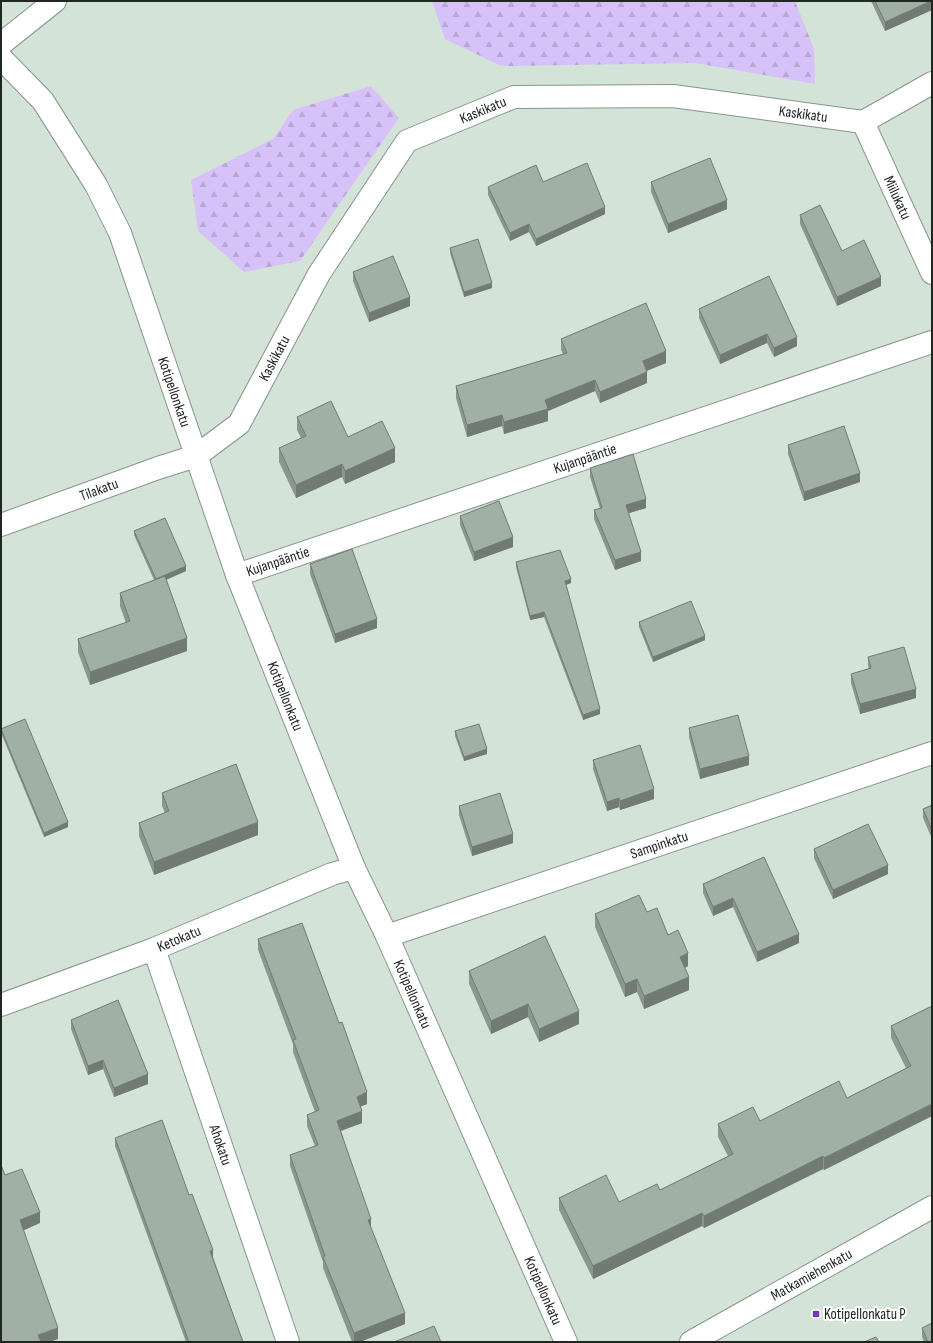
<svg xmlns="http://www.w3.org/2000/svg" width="933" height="1343" viewBox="0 0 933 1343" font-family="'Sofia Sans Condensed',sans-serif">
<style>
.forest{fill:url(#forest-firs)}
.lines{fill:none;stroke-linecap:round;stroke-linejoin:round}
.minor-casing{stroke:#87958b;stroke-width:24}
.tertiary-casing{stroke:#87958b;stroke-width:24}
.primary-casing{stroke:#87958b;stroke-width:24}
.minor{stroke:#fff;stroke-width:22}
.tertiary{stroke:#fff;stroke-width:22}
.primary{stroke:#fff;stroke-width:22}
.wall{fill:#8a978e}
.shaded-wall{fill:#717b74}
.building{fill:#a1b0a5;stroke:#717b74}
.poi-dot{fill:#733ab1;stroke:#fff;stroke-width:1.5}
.labels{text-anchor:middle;stroke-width:4;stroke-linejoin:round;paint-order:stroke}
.street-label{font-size:15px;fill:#202622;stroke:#fff}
.poi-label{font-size:15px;fill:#202622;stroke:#fff;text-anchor:start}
</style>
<defs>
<pattern id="forest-firs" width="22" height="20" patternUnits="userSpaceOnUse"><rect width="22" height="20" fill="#d6c2f8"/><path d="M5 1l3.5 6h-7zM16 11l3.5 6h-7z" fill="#b7a7d4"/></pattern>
</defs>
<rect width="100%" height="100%" fill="#d4e3d7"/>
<g class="forest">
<path d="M432,1H795L814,49L815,84L695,63L501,66L445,39Z"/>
<path d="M371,86L399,118L300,261L244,272L198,231L191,180L273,139L293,110Z"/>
</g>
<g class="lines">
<g class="minor-casing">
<g id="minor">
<path id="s1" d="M863,122L932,273"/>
<path id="s2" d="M1,525L158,468L196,456L239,424L319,274L407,141L514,97L673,96L863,122L932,83"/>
<path id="s3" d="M237,575L932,342"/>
<path id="s4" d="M387,936L932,753"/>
<path id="s5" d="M154,949L288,1342"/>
<path id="s6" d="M1,1005L154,949L332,874L354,868"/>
</g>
</g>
<g class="tertiary-casing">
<g id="tertiary">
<path id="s7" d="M1,58L43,101L96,185L120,233L237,575L354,868L387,936L566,1342"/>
<path id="s8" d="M691,1342L932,1207"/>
</g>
</g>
<g class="primary-casing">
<path id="primary" d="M1,44L55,1"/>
</g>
<use href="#minor" class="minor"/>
<use href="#tertiary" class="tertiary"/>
<use href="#primary" class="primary"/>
</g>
<g class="wall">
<path d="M871,1H932V10L885,31Z"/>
<path d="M543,182L605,214L536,246L529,232L510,241L488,195V187Z"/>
<path d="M651,182L727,209L668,233L651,192Z"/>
<path d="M800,215L842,251L881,286L837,306L800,224Z"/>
<path d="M450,248L492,288L464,297L450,253Z"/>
<path d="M353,272L410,306L369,322L353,281Z"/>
<path d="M769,276L797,346L774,357L767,343L720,364L699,318V309Z"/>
<path d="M561,339L666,363L647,371V383L600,403L595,391L548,411V421L504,434L502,426L467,437L456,398V386L563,354L561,350Z"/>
<path d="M297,417L348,437L395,462L345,484L342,477L296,498L279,462V448L301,438L297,430Z"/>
<path d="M788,445L860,482L804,501L788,454Z"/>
<path d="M590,468L646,508L629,513L641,561L615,570L594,519V510L600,508L590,477Z"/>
<path d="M460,516L513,547L474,561L460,525Z"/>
<path d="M134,531L186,571L166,580L187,651L90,685L78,652V639L126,623L120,606V593L154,580L134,535Z"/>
<path d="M516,562L571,583L566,585L600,714L583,720L544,617L530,620L516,567Z"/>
<path d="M310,564L377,628L335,643L310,574Z"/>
<path d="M639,622L705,640L653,662L639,627Z"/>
<path d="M868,657L916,698L860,714L851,683V674L869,669L868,666Z"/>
<path d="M689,728L749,765L700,779L689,737Z"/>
<path d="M1,729L68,827L44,837L1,733Z"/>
<path d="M455,731L487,754L464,761L455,736Z"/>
<path d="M593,760L654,799L620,810L619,807L607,811L593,769Z"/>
<path d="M162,793L258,835L154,875L139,836V823L165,813L162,806Z"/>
<path d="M932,805V839L923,818V809Z"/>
<path d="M459,806L513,843L472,856L459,815Z"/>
<path d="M814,849L888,874L833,899L814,858Z"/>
<path d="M764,857L799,943L757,962L733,907L713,916L703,893V884Z"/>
<path d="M647,912L668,935L688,966L685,968L689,990L644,1009L637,992L625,997L595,927V914Z"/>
<path d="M258,939L367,1104L361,1106L362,1123L341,1131L371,1228L405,1324L360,1342H352L323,1268V1262L290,1166V1155L315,1146L307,1126V1115L315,1112L293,1052V1044L258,950Z"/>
<path d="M469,971L579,1024L539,1042L528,1017L491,1034L469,984Z"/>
<path d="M932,1006V1116L824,1170L823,1169L704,1228L702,1226L593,1279L559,1210V1198L619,1202L660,1190L728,1156L718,1137V1124L760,1121L847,1098L906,1068L891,1038V1026Z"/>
<path d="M71,1020L148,1084L114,1097L103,1069L88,1075L71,1029Z"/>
<path d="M115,1138L213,1257L243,1342H186L115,1146Z"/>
<path d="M922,1328L932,1342H924L922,1337Z"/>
</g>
<g class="shaded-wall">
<path d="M931,1H932V10L885,31V22Z"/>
<path d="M727,200V209L668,233V224Z"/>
<path d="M605,207V214L536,246V239Z"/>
<path d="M529,224V232L510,241V233Z"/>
<path d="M881,277V286L837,306V297Z"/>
<path d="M492,283V288L464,297V292Z"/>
<path d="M410,297V306L369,322V313Z"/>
<path d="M767,334V343L720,364V355Z"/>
<path d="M797,337V346L774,357V348Z"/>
<path d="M666,351V363L643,372V361Z"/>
<path d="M647,372V383L600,403V392Z"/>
<path d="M595,380V391L548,411V421L504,434V422L545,400Z"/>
<path d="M502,415V426L467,437V425Z"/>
<path d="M395,448V462L345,484V471Z"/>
<path d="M342,464V477L296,498V485Z"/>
<path d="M860,473V482L804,501V492Z"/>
<path d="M646,499V508L626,514V505Z"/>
<path d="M513,537V547L474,561V552Z"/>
<path d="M641,552V561L615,570V560Z"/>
<path d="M186,566V571L156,584V579Z"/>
<path d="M571,579V583L565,585V581Z"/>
<path d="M544,612V617L530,620V616Z"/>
<path d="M377,619V628L335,643V634Z"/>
<path d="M705,636V640L653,662V657Z"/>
<path d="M187,638V651L90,685V672Z"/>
<path d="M916,689V698L860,714V704Z"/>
<path d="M600,709V714L583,720V715Z"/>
<path d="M487,749V754L464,761V757Z"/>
<path d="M749,756V765L700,779V769Z"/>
<path d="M654,789V799L620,810V801Z"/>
<path d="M619,798V807L607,811V802Z"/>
<path d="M68,822V827L44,837V833Z"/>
<path d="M258,822V835L154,875V862Z"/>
<path d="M513,834V843L472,856V847Z"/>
<path d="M888,865V874L833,899V890Z"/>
<path d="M733,898V907L713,916V907Z"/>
<path d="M799,934V943L757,962V952Z"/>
<path d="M688,953V966L680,970V957Z"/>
<path d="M689,977V990L644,1009V996Z"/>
<path d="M637,979V992L625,997V984Z"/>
<path d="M528,1004V1017L491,1034V1021Z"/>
<path d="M579,1011V1024L539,1042V1029Z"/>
<path d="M103,1060V1069L88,1075V1066Z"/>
<path d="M148,1074V1084L114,1097V1088Z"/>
<path d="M367,1092V1104L357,1108V1097Z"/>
<path d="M932,1104V1116L824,1170V1158Z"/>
<path d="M362,1111V1123L337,1132V1121Z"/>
<path d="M823,1156V1169L704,1228V1216Z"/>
<path d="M40,1212V1223L20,1232V1220Z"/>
<path d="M702,1213V1226L593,1279V1266Z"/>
<path d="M371,1219V1231L368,1220Z"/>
<path d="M213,1250V1259L210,1251Z"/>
<path d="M405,1313V1324L360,1342H354V1333Z"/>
<path d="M58,1328V1339L50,1342H38V1335Z"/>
</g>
<g class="building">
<path d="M875,1H931L885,22Z"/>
<path d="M710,158L727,200L668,224L651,182Z"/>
<path d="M587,163L605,207L536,239L529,224L510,233L488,187L536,165L543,182Z"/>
<path d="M820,205L842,251L864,240L881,277L837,297L800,215Z"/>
<path d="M478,239L492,283L464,292L450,248Z"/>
<path d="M393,256L410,297L369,313L353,272Z"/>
<path d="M769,276L797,337L774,348L767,334L720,355L699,309Z"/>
<path d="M646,303L666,351L643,361L647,372L600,392L595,380L545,400L548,409L504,422L502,415L467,425L456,386L567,353L561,339Z"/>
<path d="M331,401L348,437L382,421L395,448L345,471L342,464L296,485L279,448L306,436L297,417Z"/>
<path d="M844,426L860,473L804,492L788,445Z"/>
<path d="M633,454L646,499L626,505L641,552L615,560L594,510L602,508L590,468Z"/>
<path d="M499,501L513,537L474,552L460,516Z"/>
<path d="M165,518L186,566L156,579L134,531Z"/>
<path d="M352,549L377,619L335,634L310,564Z"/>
<path d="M560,550L571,579L565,581L600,709L583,715L544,612L530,616L516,562Z"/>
<path d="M165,576L187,638L90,672L78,639L130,621L120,593Z"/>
<path d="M691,601L705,636L653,657L639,622Z"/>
<path d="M904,647L916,689L860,704L851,674L871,668L868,657Z"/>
<path d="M738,715L749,756L700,769L689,728Z"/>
<path d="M25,719L68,822L44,833L1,729Z"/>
<path d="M479,724L487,749L464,757L455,731Z"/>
<path d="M640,745L654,789L620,801L619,798L607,802L593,760Z"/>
<path d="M236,764L258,822L154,862L139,823L169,811L162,793Z"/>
<path d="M500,793L513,834L472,847L459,806Z"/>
<path d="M932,805V830L923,809Z"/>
<path d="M868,824L888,865L833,890L814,849Z"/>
<path d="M764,857L799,934L757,952L733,898L713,907L703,884Z"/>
<path d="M639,895L647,912L657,908L668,935L678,930L688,953L680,957L689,977L644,996L637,979L625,984L595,914Z"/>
<path d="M302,923L339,1023L342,1022L367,1092L357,1097L362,1111L337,1121L371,1219L368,1220L405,1313L354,1333L323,1257L325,1256L290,1155L318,1145L307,1115L319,1110L293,1040L296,1039L258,939Z"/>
<path d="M545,936L579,1011L539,1029L528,1004L491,1021L469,971Z"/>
<path d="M118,1000L148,1074L114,1088L103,1060L88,1066L71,1020Z"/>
<path d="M932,1006V1104L824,1158L823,1156L704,1216L702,1213L593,1266L559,1198L606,1175L619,1202L657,1184L660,1190L733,1154L718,1124L753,1107L760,1121L839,1081L847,1098L911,1066L891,1026Z"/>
<path d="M162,1120L189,1195L192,1194L213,1250L210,1251L243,1342H189L115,1138Z"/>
<path d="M1,1165L5,1175L22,1169L40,1212L20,1220L58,1328L38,1335L41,1342H1Z"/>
<path d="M932,1323V1342H928L922,1328Z"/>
<path d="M434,1326L441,1342H394Z"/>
<path d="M876,1337L879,1342H864Z"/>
</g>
<rect class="poi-dot" x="812" y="1310" width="8" height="8" rx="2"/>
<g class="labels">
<g class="street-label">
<text dy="5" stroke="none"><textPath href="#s2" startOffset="672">Kaskikatu</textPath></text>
<text dy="5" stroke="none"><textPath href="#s2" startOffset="996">Kaskikatu</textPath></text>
<text dy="5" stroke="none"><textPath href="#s1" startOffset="83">Miilukatu</textPath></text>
<text dy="5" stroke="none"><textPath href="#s2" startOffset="335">Kaskikatu</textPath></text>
<text dy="5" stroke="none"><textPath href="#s7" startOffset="381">Kotipellonkatu</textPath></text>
<text dy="5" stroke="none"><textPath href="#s3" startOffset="367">Kujanpääntie</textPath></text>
<text dy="5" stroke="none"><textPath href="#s2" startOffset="104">Tilakatu</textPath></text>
<text dy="5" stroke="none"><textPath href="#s3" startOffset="43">Kujanpääntie</textPath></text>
<text dy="5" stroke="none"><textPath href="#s7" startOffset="705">Kotipellonkatu</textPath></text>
<text dy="5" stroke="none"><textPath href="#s4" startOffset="287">Sampinkatu</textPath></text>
<text dy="5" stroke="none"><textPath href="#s6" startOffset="190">Ketokatu</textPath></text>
<text dy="5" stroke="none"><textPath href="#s7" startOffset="1029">Kotipellonkatu</textPath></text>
<text dy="5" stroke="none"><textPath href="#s5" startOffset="207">Ahokatu</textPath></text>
<text dy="5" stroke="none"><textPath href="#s8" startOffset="138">Matkamiehenkatu</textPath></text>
<text dy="5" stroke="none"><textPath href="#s7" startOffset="1353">Kotipellonkatu</textPath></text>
</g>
<g class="poi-label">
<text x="824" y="1319">Kotipellonkatu P</text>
</g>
</g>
<rect width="933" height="1343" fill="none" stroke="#202622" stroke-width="4"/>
</svg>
